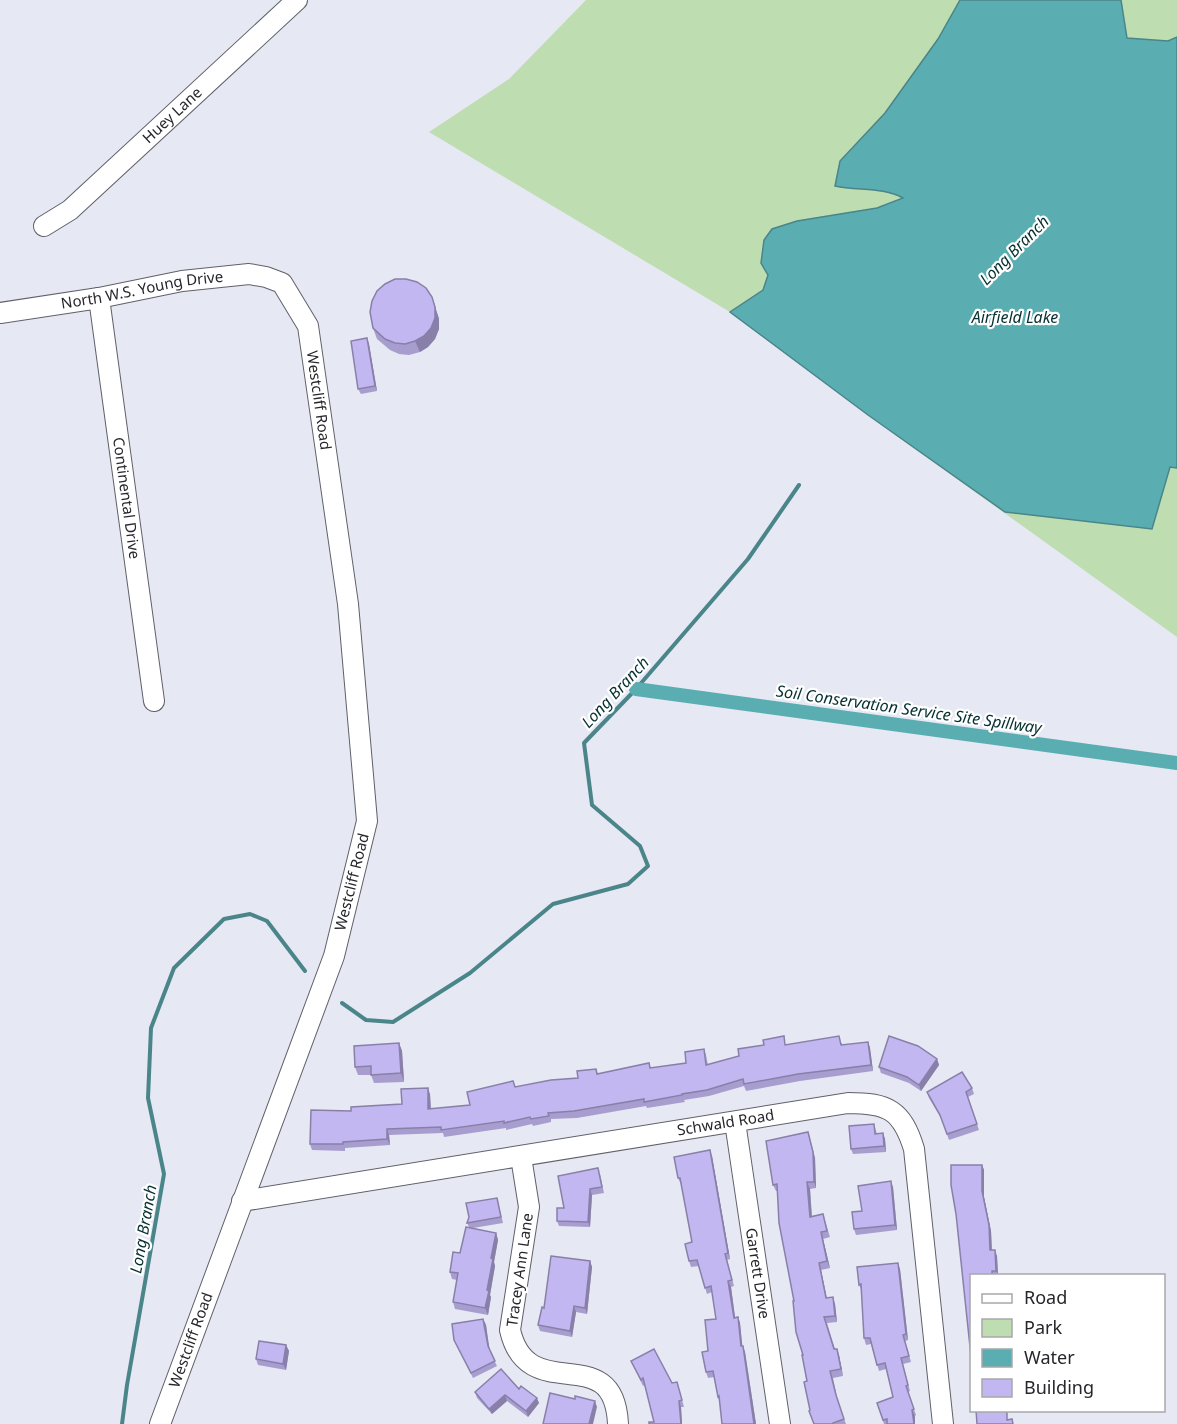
<svg xmlns="http://www.w3.org/2000/svg" width="1177" height="1424" viewBox="0 0 1177 1424" font-family="'Noto Sans',sans-serif">
<style>
.green{fill:#bedeb2}
.water{fill:#5aaeb1;stroke:#4a8589;stroke-width:1.5}
.lines{fill:none;stroke-linecap:round;stroke-linejoin:round}
.stream{stroke:#4a8589;stroke-width:4}
.canal{stroke:#5aaeb1;stroke-width:14}
.minor-casing{stroke:#5f616a;stroke-width:22}
.minor{stroke:#fff;stroke-width:20}
.wall{fill:#a89dcf}
.shaded-wall{fill:#8880a9}
.building{fill:#c3b7f1;stroke:#8880a9;stroke-width:1.5}
.labels{text-anchor:middle;stroke-width:4.5;stroke-linejoin:round;paint-order:stroke}
.street-label{font-size:15px;fill:#26262b;stroke:#fff}
.water-label{font-size:16px;font-style:italic;fill:#053031;stroke:#fff}
</style>
<rect width="100%" height="100%" fill="#e6e8f4"/>
<path class="green" d="M586,0H1177V637L868,415L730,312L429,132L509,79Z"/>
<path class="water" d="M960,0H1121L1127,38L1168,41L1177,37V468L1170,467L1152,529L1005,512L868,415L730,312L763,290L768,275L761,263L764,240L772,229L797,221L877,208L903,198C883,187 858,191 835,186L840,161L885,113L938,39Z"/>
<g class="lines">
<g class="stream">
<path d="M342,1003L366,1020L393,1022L470,973L553,904L628,884L648,866L640,846L592,805L584,743L636,689L748,559L799,485"/>
<path d="M122,1424L127,1385L164,1174L148,1098L151,1028L174,968L224,919L250,914L267,921L305,971"/>
</g>
<path class="canal" d="M636,689L1177,763"/>
<g class="minor-casing">
<g id="minor">
<path id="s1" d="M44,226L70,210L297,0"/>
<path id="s2" d="M99,298L154,701"/>
<path id="s3" d="M0,313L99,298L182,281L249,274L266,277L282,283L308,326L348,604L367,821L334,956L160,1424"/>
<path id="s4" d="M735,1122L780,1424"/>
<path d="M521,1157L529,1207L510,1330C528,1409 614,1337 618,1424"/>
<path id="s5" d="M242,1201L848,1103C888,1103 902,1110 914,1149L943,1424"/>
</g>
</g>
<use href="#minor" class="minor"/>
</g>
<g class="wall">
<path d="M432,297L439,319V329L435,339L428,347L420,352L409,355L399,354L390,350L377,339L373,328Z"/>
<path d="M367,338L369,344L377,391L361,394L358,389Z"/>
<path d="M868,1042L870,1048L873,1071L800,1081L746,1091L744,1086L709,1096L684,1100L685,1102L647,1108L646,1106L577,1118L551,1119V1122L533,1126L532,1124L506,1130V1128L444,1137L443,1133L389,1135L390,1145L345,1148V1151L312,1150L310,1144L351,1111L402,1104L430,1094L431,1109L470,1105L516,1087L578,1078L596,1069L598,1074L649,1063L651,1068L686,1063L704,1049L706,1055L708,1065L786,1045L842,1043V1045Z"/>
<path d="M399,1043L402,1051L404,1082L374,1083L371,1075H358L355,1067Z"/>
<path d="M937,1059L939,1065L921,1091L909,1083L881,1073L879,1067Z"/>
<path d="M972,1088L974,1094L968,1097L979,1130L949,1140L942,1120L929,1098L927,1092Z"/>
<path d="M874,1124L877,1134L883,1133L885,1139L886,1152L853,1154L851,1149Z"/>
<path d="M808,1132L815,1158L816,1188L810,1189L812,1216L823,1214L830,1237L823,1239L830,1268L821,1270L827,1298L835,1304L837,1322L827,1323L835,1349L839,1355L843,1376L833,1378L838,1402L846,1424H814L810,1410L803,1355L777,1191H776L773,1185Z"/>
<path d="M712,1156L730,1259L727,1260L734,1286L731,1287L735,1318L738,1317L740,1323L742,1346L745,1352L756,1424H722L720,1403L718,1397L714,1377L708,1378L706,1372L708,1351L716,1319L712,1292L707,1294L699,1266L691,1267L689,1261L692,1242L681,1184L678,1178Z"/>
<path d="M982,1165L984,1170V1197L991,1231L992,1250L997,1256L998,1275H972Z"/>
<path d="M600,1174L604,1193L592,1195L590,1227L559,1226L557,1221L564,1208Z"/>
<path d="M893,1187L897,1230L856,1235L854,1229L862,1211Z"/>
<path d="M497,1198L503,1223L473,1228L496,1233L498,1240L494,1262L495,1266L490,1295L491,1297L488,1315L455,1309L453,1302L457,1280L452,1279L450,1272L460,1253L469,1227L467,1223Z"/>
<path d="M590,1261L592,1267L587,1314L576,1312L572,1337L540,1331L538,1325L544,1308Z"/>
<path d="M900,1269L908,1340L905,1341L911,1362L903,1364L910,1391L908,1392L916,1415L915,1416V1424H884L877,1403L893,1397L886,1369L879,1371L871,1344L866,1345L864,1338L862,1291L859,1285Z"/>
<path d="M483,1319L486,1325L489,1350L497,1366L473,1378L454,1340Z"/>
<path d="M286,1345L289,1351L286,1370L258,1365L256,1359Z"/>
<path d="M631,1361L672,1383L677,1382L684,1407H681L682,1424H649L654,1422L645,1385L643,1386Z"/>
<path d="M519,1389L539,1403L528,1417L507,1401L492,1414L477,1398L475,1392Z"/>
</g>
<g class="shaded-wall">
<path d="M432,297L439,319V329L435,339L428,347L420,352L415,341Z"/>
<path d="M367,338L369,344L377,391L375,386Z"/>
<path d="M868,1042L870,1048L873,1071L871,1065Z"/>
<path d="M399,1043L402,1051L404,1082L401,1073Z"/>
<path d="M937,1059L939,1065L921,1091L919,1085Z"/>
<path d="M428,1088L430,1094L431,1116L428,1109Z"/>
<path d="M387,1129L389,1135L390,1145L387,1139Z"/>
<path d="M808,1132L815,1158L816,1188L814,1182Z"/>
<path d="M883,1133L885,1139L886,1152L884,1146Z"/>
<path d="M710,1150L712,1156L730,1259L728,1253Z"/>
<path d="M982,1165L984,1170V1197L991,1231L992,1256L990,1250L982,1191Z"/>
<path d="M891,1181L893,1187L897,1230L895,1225Z"/>
<path d="M807,1182L810,1189L812,1223L810,1217Z"/>
<path d="M590,1189L592,1195L590,1227L588,1222Z"/>
<path d="M821,1232L823,1239L830,1268L827,1261Z"/>
<path d="M496,1233L498,1240L494,1262L495,1266L490,1295L491,1297L488,1315L485,1308L491,1258Z"/>
<path d="M995,1250L997,1256L998,1275L996,1271Z"/>
<path d="M590,1261L592,1267L587,1314L585,1308Z"/>
<path d="M819,1263L821,1270L828,1305L826,1298Z"/>
<path d="M898,1263L900,1269L908,1340L906,1334Z"/>
<path d="M728,1281L731,1287L736,1324L734,1318Z"/>
<path d="M833,1297L835,1304L837,1322L835,1316Z"/>
<path d="M574,1306L576,1312L572,1337L570,1331Z"/>
<path d="M738,1317L740,1323L743,1352L741,1346Z"/>
<path d="M483,1319L486,1325L490,1352L488,1346Z"/>
<path d="M286,1345L289,1351L286,1370L283,1364Z"/>
<path d="M743,1346L745,1352L756,1424H754Z"/>
<path d="M837,1349L839,1355L843,1376L841,1369Z"/>
<path d="M505,1395L507,1401L492,1414L489,1409Z"/>
<path d="M537,1398L539,1403L528,1417L526,1411Z"/>
<path d="M595,1401L597,1407L593,1424H589Z"/>
<path d="M679,1401L681,1407L682,1424H681Z"/>
<path d="M912,1410L915,1416V1424H914Z"/>
</g>
<g class="building">
<path d="M395,279H406L417,282L426,288L432,297L435,307V318L431,328L424,336L415,341L405,344L395,343L385,339L373,328L370,312L372,301L377,291L385,284Z"/>
<path d="M367,338L375,386L358,389L351,341Z"/>
<path d="M784,1036L785,1045L839,1036L841,1045L868,1042L871,1065L798,1074L744,1084L743,1079L707,1090L682,1094V1095L644,1102V1099L574,1111L548,1113L549,1116L531,1119L530,1117L504,1123V1121L441,1130V1127L387,1129V1139L343,1142V1144H310L311,1110L351,1111V1107L402,1104L401,1089L428,1088V1109L470,1105L467,1092L513,1081L515,1087L551,1080L578,1078L577,1071L596,1069L597,1074L649,1063L650,1068L686,1063L685,1052L704,1049L706,1065L739,1056L738,1049L764,1045L763,1040Z"/>
<path d="M889,1036L918,1046L937,1059L919,1085L907,1077L879,1067Z"/>
<path d="M399,1043L401,1073L371,1075V1066L355,1067L354,1046Z"/>
<path d="M962,1072L972,1088L966,1092L977,1124L947,1134L940,1115L927,1092Z"/>
<path d="M874,1124L875,1134L883,1133L884,1146L851,1149L849,1126Z"/>
<path d="M808,1132L813,1152L814,1182H807L810,1217L823,1214L827,1231L821,1232L827,1261L819,1263L826,1298L833,1297L835,1316L824,1317L834,1349H837L841,1369L830,1371L836,1395L844,1419L833,1423V1424H814L809,1411L810,1410L804,1382L807,1381L802,1355H803L796,1332L793,1301H794L779,1223L777,1184L773,1185L766,1141Z"/>
<path d="M710,1150L728,1253L725,1254L732,1280L728,1281L734,1318L738,1317L741,1346H743L754,1424H722L719,1396L718,1397L713,1371L706,1372L702,1352L708,1351L705,1320L716,1319L711,1286L705,1288L697,1260L689,1261L685,1244L692,1242L680,1178H678L674,1157Z"/>
<path d="M951,1165H982V1191L989,1225L990,1250H995L996,1271H992V1275H972V1366L956,1214L951,1185Z"/>
<path d="M598,1168L602,1187L590,1189L588,1222L557,1221V1208H564L558,1176Z"/>
<path d="M891,1181L895,1225L854,1229L852,1212L862,1211L858,1186Z"/>
<path d="M497,1198L501,1217L467,1223L469,1217L466,1203Z"/>
<path d="M466,1227L496,1233L491,1258L493,1259L487,1290L489,1291L485,1308L453,1302L458,1273L450,1272L453,1252L460,1253Z"/>
<path d="M551,1256L590,1261L585,1308L574,1306L570,1331L538,1325L542,1307L544,1308Z"/>
<path d="M898,1263L906,1334L903,1335L909,1356L901,1358L908,1385L906,1386L914,1409L912,1410L914,1424H887V1419L883,1420L877,1403L893,1397L885,1363L877,1365L870,1338H864L861,1284L859,1285L857,1267Z"/>
<path d="M483,1319L488,1346L495,1361L471,1373L454,1340L452,1324Z"/>
<path d="M259,1341L286,1345L283,1364L256,1359Z"/>
<path d="M654,1349L672,1383L677,1382L682,1400L679,1401L681,1424H649V1422H654L643,1378L641,1380L631,1361Z"/>
<path d="M501,1369L519,1389L521,1386L537,1398L526,1411L505,1395L489,1409L475,1392Z"/>
<path d="M550,1393L575,1399V1396L595,1401L589,1424H543Z"/>
<path d="M976,1410H1007V1420L1012,1419L1013,1424H977Z"/>
</g>
<g class="labels">
<g class="street-label">
<text dy="5" stroke="none"><textPath href="#s1" startOffset="170">Huey Lane</textPath></text>
<text dy="5" stroke="none"><textPath href="#s3" startOffset="144">North W.S. Young Drive</textPath></text>
<text dy="5" stroke="none"><textPath href="#s3" startOffset="412">Westcliff Road</textPath></text>
<text dy="5" stroke="none"><textPath href="#s2" startOffset="202">Continental Drive</textPath></text>
<text transform="translate(352 882) rotate(-76)" y="5">Westcliff Road</text>
<text dy="5" stroke="none"><textPath href="#s5" startOffset="490">Schwald Road</textPath></text>
<text transform="translate(520 1270) rotate(-82)" y="5">Tracey Ann Lane</text>
<text dy="5" stroke="none"><textPath href="#s4" startOffset="153">Garrett Drive</textPath></text>
<text transform="translate(191 1340) rotate(-70)" y="5">Westcliff Road</text>
</g>
<g class="water-label">
<text transform="translate(1014 250) rotate(-45)" y="6">Long Branch</text>
<text x="1015" y="323">Airfield Lake</text>
<text transform="translate(615 692) rotate(-47)" y="6">Long Branch</text>
<text transform="translate(909 709) rotate(8)" y="6">Soil Conservation Service Site Spillway</text>
<text transform="translate(143 1229) rotate(-80)" y="6">Long Branch</text>
</g>
</g>
<rect x="970" y="1274" width="195" height="138" fill="#ffffff" stroke="#a8a8aa" stroke-width="1.5"/>
<rect x="982" y="1294" width="30" height="9" fill="#ffffff" stroke="#a8a8aa" stroke-width="1.5"/>
<text x="1024" y="1304" font-size="18" fill="#26262b">Road</text>
<rect x="982" y="1319" width="30" height="18" fill="#bedeb2" stroke="#a8a8aa" stroke-width="1.5"/>
<text x="1024" y="1334" font-size="18" fill="#26262b">Park</text>
<rect x="982" y="1349" width="30" height="18" fill="#5aaeb1" stroke="#a8a8aa" stroke-width="1.5"/>
<text x="1024" y="1364" font-size="18" fill="#26262b">Water</text>
<rect x="982" y="1379" width="30" height="18" fill="#c3b7f1" stroke="#a8a8aa" stroke-width="1.5"/>
<text x="1024" y="1394" font-size="18" fill="#26262b">Building</text>
</svg>
